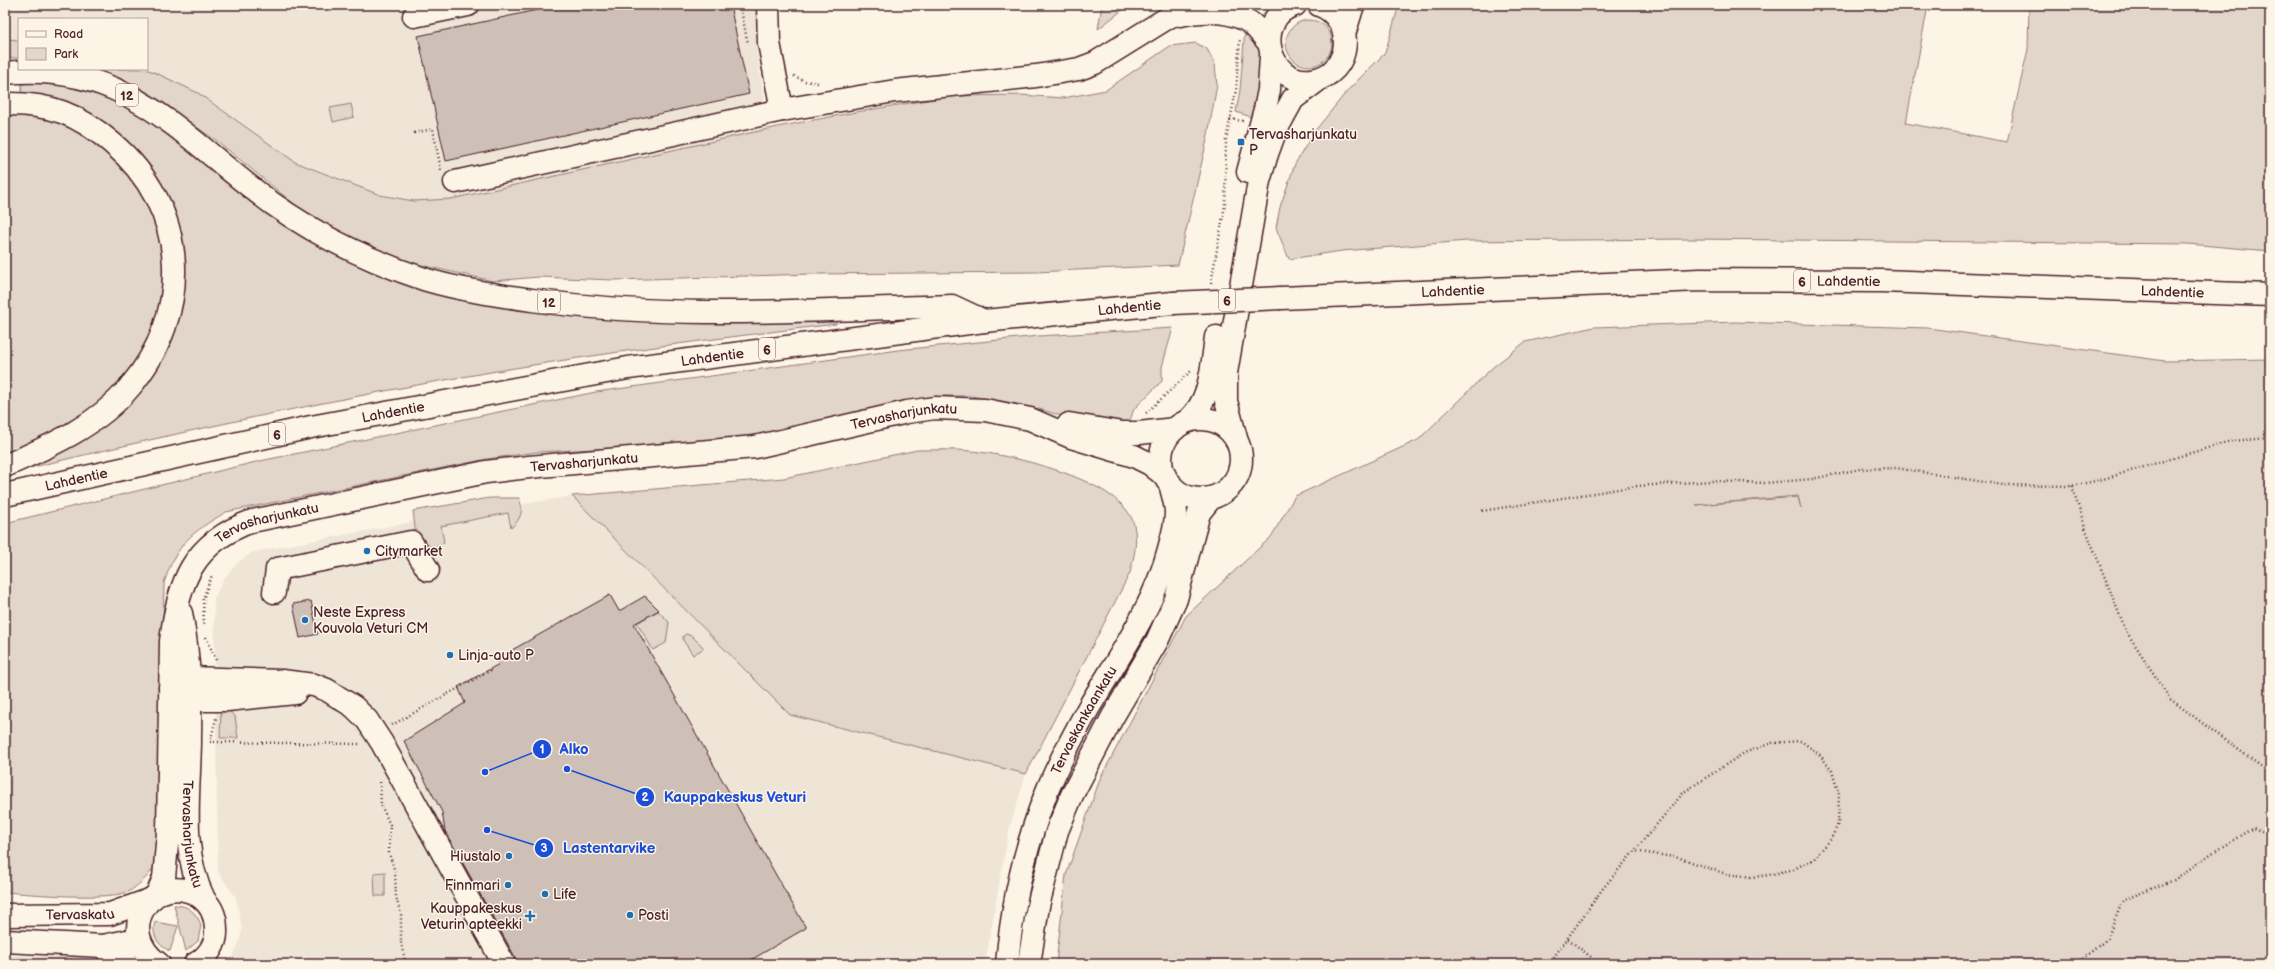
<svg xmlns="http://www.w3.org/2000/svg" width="2275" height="969" viewBox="0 0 2275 969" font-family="'Balsamiq Sans',sans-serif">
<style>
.built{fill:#eee5d7}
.green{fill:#e2d5ca;stroke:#967a7a;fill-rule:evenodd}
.building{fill:#cfc0b7;stroke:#4a1f2b}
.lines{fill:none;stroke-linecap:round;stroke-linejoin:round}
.minor-casing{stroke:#4a1f2b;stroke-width:25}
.highway-casing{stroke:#4a1f2b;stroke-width:25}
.path{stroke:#4a1f2b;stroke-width:2.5;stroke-dasharray:1 3;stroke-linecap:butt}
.minor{stroke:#fcf5e5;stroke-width:22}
.highway{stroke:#fcf5e5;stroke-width:22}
.highway-bridge-casing{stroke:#4a1f2b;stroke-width:25;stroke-linecap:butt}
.highway-bridge{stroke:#fcf5e5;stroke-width:22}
.poi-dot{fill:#1f6fb2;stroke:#fcf5e5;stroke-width:1.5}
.labels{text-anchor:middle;stroke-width:3;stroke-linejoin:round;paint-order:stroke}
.shield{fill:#fcf5e5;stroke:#7f5f63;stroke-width:1}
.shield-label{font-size:13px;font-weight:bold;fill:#4a1f2b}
.poi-label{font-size:14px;fill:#4a1f2b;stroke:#fcf5e5;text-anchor:start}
.street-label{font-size:14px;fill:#4a1f2b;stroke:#fcf5e5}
.leader{fill:none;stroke:#1d4ed8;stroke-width:1.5}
.callout-dot{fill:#1d4ed8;stroke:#fcf5e5;stroke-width:1.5}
.mark-label{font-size:12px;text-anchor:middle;font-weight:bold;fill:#fff}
.callout-label{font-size:15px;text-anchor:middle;font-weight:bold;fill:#1d4ed8;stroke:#fcf5e5;stroke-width:3;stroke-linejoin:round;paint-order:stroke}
</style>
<rect width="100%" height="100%" fill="#fcf5e5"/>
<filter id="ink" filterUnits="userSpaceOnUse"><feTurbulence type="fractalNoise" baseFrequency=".025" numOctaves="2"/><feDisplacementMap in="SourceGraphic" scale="8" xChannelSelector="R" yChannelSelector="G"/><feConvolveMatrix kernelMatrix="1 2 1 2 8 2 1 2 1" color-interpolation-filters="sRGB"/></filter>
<g filter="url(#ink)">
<g class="built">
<path d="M5,5H756L757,52L769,129L451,200L414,201L380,195L295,162L156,73L146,69L147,19H19V40L5,39Z"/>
<path d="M572,496L790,715L1026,774L1009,830L985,964H229L239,943L242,929L236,898L218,872L214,598L224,579L238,562L253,552L412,522Z"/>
<path d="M5,955L84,957L110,964H5Z"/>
</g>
<g class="green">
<path d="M1102,5H1129L1098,29Z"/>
<path d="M1399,5H1892L1927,11L1906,123L2007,142L2028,49L2029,5H2270V251L2188,244L1691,239L1467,241L1342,251L1289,259L1276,228L1280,207L1295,164L1314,132L1348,90L1385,53Z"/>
<circle cx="1309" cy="43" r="23"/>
<path d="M1245,29L1261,50L1258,104L1251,117L1236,112L1240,90Z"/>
<path d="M5,39L19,40V58H5Z"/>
<path d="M1196,43L1207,49L1215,64L1217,85L1207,140L1178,265L1036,272L813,274L614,280L538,277L493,281L398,260L354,241L299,208L217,141L168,108L81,69H146L156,73L198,93L295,162L380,195L414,201L451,199L782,126L856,112L952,96L1021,95L1063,98L1106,90L1170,46Z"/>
<path d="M34,83C72,85 105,95 139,112L402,282L836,319V324C719,338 602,353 485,373C332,399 180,432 29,468L28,466C93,438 156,397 176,325C179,315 183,303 183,293C184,282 181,270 180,259C175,207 172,199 137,160C126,148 115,132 103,122C78,102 50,99 21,95L22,84Z"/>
<path d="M351,104L354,117L333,122L330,108Z"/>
<path d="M5,111C26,112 48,114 67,124C128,153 168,221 165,288C164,297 160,306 158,315C156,322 154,331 151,338C148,345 142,352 137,358C105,406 59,435 5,453Z"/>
<path d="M1735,322L1928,328L2165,361L2270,359V964H1056L1066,875L1100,779L1186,616L1271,537L1295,496L1418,440L1493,367L1525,342L1594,327ZM1798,496L1801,509L1798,497L1696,505Z"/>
<path d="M1173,328L1162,367V381L1134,409L1128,426L1082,422L1039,409L972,396H943L905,401L728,442L537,452L487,459L226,512C191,533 177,543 164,583L159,831C158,843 159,860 152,870C148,877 136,887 130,891C111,901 29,894 5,892V523L260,461L596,392L898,350L1039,336Z"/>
<path d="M917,450C935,450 953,449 972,451C1011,455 1124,480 1134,525C1138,542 1134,557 1130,573L1026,774L790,715L572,496L784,478Z"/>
<path d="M490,498H519C524,511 521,519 511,528L508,513L441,526L444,542L432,550L415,528L413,511Z"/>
<path d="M658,611L669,622L666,643L653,650L637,623Z"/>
<path d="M686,634L692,636L704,648L693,655L683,640V636Z"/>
<path d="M221,709L229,711L235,716L238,738H220Z"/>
<path d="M385,872V896H375L374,873Z"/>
<path d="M174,905C188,905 196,912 201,925L198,941L186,951Z"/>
<path d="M155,922L178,926L170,951C158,946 151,934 155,922Z"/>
</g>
<g class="building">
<path d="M560,5H730L749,94L446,161L418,36Z"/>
<path d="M610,595L619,611L645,596L659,610L634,624L806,928L744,964H519L445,831L442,812L404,741L465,703L458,687L499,664L496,659Z"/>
<path d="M311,601L318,634L300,638L293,604Z"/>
</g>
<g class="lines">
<g class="minor-casing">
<g id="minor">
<path d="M768,5L769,43L782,110"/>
<path d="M1295,5C1252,17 1267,86 1312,80C1352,75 1357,19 1319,5"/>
<path d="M1180,15C1200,10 1225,10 1244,19C1254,23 1261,34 1268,42"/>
<path d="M414,16L468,5"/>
<path d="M1345,31L1353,5"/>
<path d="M1248,172L1265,109L1269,90L1271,56"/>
<path d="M455,182L782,110L895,91L1036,76L1079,69L1095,63L1169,17L1195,5"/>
<circle cx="1201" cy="459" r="40"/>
<path d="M1187,421C1211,402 1212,366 1216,337"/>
<path d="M1069,424L1122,433H1139L1175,429"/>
<path d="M1236,438L1226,401V373L1259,181L1267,154L1275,132L1293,99L1321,78"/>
<path d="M274,592L277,569L411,542L428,570"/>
<path id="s1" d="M181,613C189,654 191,695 190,737C190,792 179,849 204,899"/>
<path d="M170,688L189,678L282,681L314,685L327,690L354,707L367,720L382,743L504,964"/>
<path d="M178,693L191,700H227L295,693"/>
<path id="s2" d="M157,895L164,878L168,833L171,641C178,583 192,543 252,521L486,472L529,467L755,447L907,412L935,408L985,410L1030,419L1071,437L1134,456L1150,464L1165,476"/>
<path id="s3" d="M5,915L110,914L152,899"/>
<path d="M5,941L103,946L127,941L141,946"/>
<path d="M103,946L113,957L128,964"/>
<path d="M159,964C111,930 155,869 199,896C211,904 216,916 216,930C217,944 207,958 195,964"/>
<path id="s4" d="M1007,964C1012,905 1025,846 1047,791C1059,762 1074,734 1089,707C1119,656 1154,607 1169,549C1172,537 1176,525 1176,513C1176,503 1172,493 1170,483"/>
<path d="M1029,964L1038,906L1057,831L1072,795L1112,718L1157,641L1176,599L1199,513L1211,498"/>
</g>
</g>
<g class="highway-casing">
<g id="highway">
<path d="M5,73C129,60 184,140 273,204C321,238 372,262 427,280C461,290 497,295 532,300C671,320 812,310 952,306L984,321"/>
<path d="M5,104C50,103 78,114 112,143C189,208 194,312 129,388C97,426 50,446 5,466"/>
<path id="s5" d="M1281,298L1700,280L1881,281L2270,295"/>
<path id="s6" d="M5,495L311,427L628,368L984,321L1173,303"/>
</g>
</g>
<g class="path">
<path d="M740,5L748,44"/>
<path d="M794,76L805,81L818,83"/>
<path d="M1230,119L1243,121"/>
<path d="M414,133L433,129L441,170"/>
<path d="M1211,283L1225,205L1226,140L1236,91L1240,38"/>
<path d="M1146,413L1191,371"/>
<path d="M2072,486L2086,530L2126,631L2170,699L2270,773"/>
<path d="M1482,511L1637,486L1711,481L1765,483L1812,479L1860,469L1896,468L2003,485L2072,486L2100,480L2231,441L2270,438"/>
<path d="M204,624L203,599L212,575"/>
<path d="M206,637L216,660"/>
<path d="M392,725L491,670"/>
<path d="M211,739L216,718"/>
<path d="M210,742L359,744"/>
<path d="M380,782L381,805L390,825L389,853L395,872L396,897L401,915V944L406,964"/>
<path d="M1568,939L1591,957L1592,964"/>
<path d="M1549,964L1604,887L1684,792L1744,753L1772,743L1801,741L1820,755L1832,771L1839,795L1838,824L1831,839L1814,859L1794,869L1769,875L1753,877L1726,874L1680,858L1634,851"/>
<path d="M2076,964L2107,939L2123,900L2174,880L2212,853L2253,828L2270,834"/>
</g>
<use href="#minor" class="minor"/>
<use href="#highway" class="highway"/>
<g class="highway-bridge-casing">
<path id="highway-bridge" d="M1173,303L1281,298"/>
</g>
<use href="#highway-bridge" class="highway-bridge"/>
</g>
</g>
<g class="poi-dot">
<rect x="1237" y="138" width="8" height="8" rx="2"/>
<circle cx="367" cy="551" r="4"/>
<circle cx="305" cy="620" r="4"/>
<circle cx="450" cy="655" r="4"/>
<circle cx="509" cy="856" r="4"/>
<circle cx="508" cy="885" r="4"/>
<circle cx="545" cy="894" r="4"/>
<circle cx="630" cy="915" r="4"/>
<path d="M528 910h4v4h4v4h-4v4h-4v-4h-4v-4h4z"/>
</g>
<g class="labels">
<g class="shield">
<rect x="116" y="84" width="22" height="22" rx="3"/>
<rect x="1794" y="270" width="16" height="22" rx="3"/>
<rect x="1219" y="289" width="16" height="22" rx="3"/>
<rect x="538" y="291" width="22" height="22" rx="3"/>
<rect x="759" y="338" width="16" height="22" rx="3"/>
<rect x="269" y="423" width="16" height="22" rx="3"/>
</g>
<g class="shield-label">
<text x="127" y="100">12</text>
<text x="1802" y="286">6</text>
<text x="1227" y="305">6</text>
<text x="549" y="307">12</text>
<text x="767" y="354">6</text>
<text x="277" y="439">6</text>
</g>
<g class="poi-label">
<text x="1249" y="139">Tervasharjunkatu<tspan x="1249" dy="16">P</tspan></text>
<text x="375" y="556">Citymarket</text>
<text x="313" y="617">Neste Express<tspan x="313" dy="16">Kouvola Veturi CM</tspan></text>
<text x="458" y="660">Linja-auto P</text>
<text x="501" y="861" text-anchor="end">Hiustalo</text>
<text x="500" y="890" text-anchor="end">Finnmari</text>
<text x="553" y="899">Life</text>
<text x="522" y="913" text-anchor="end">Kauppakeskus<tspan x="522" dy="16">Veturin apteekki</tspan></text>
<text x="638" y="920">Posti</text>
</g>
<g class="street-label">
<text dy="5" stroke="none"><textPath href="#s5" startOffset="568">Lahdentie</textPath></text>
<text dy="5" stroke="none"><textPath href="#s5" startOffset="172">Lahdentie</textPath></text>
<text dy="5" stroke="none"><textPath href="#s5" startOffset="892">Lahdentie</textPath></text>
<text dy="5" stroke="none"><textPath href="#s6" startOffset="1141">Lahdentie</textPath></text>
<text dy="5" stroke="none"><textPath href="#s6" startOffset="721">Lahdentie</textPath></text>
<text dy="5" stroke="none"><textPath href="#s6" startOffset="397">Lahdentie</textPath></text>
<text dy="5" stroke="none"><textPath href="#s2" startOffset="1072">Tervasharjunkatu</textPath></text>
<text dy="5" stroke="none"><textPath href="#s2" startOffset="748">Tervasharjunkatu</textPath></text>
<text dy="5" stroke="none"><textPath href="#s6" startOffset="73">Lahdentie</textPath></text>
<text dy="5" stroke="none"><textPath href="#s2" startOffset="424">Tervasharjunkatu</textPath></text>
<text dy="5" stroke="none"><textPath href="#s4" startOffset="258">Tervaskankaankatu</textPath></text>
<text dy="5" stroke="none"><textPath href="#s1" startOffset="222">Tervasharjunkatu</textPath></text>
<text dy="5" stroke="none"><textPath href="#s3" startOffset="75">Tervaskatu</textPath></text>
</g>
</g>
<path class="leader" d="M485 772L542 749M567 769L645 797M487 830L544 848"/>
<g class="callout-dot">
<circle cx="485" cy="772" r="4"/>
<circle cx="567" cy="769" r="4"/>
<circle cx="487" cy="830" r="4"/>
<circle cx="542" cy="749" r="10"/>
<circle cx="645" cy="797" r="10"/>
<circle cx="544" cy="848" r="10"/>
</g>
<g class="mark-label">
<text x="542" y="753">1</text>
<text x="645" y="801">2</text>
<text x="544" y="852">3</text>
</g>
<g class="callout-label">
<text x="574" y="754">Alko</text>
<text x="735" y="802">Kauppakeskus Veturi</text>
<text x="609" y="853">Lastentarvike</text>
</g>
<rect width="2275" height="969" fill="none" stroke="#fcf5e5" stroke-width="20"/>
<rect x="10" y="10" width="2255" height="949" fill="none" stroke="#4a1f2b" stroke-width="1.5" filter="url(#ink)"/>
<rect x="18" y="18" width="130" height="52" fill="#fcf5e5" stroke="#b59f9b"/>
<rect x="26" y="31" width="20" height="6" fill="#fcf5e5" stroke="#b59f9b"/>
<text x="54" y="38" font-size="12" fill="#4a1f2b">Road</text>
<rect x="26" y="48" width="20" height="12" fill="#e2d5ca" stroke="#b59f9b"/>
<text x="54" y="58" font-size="12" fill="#4a1f2b">Park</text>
</svg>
